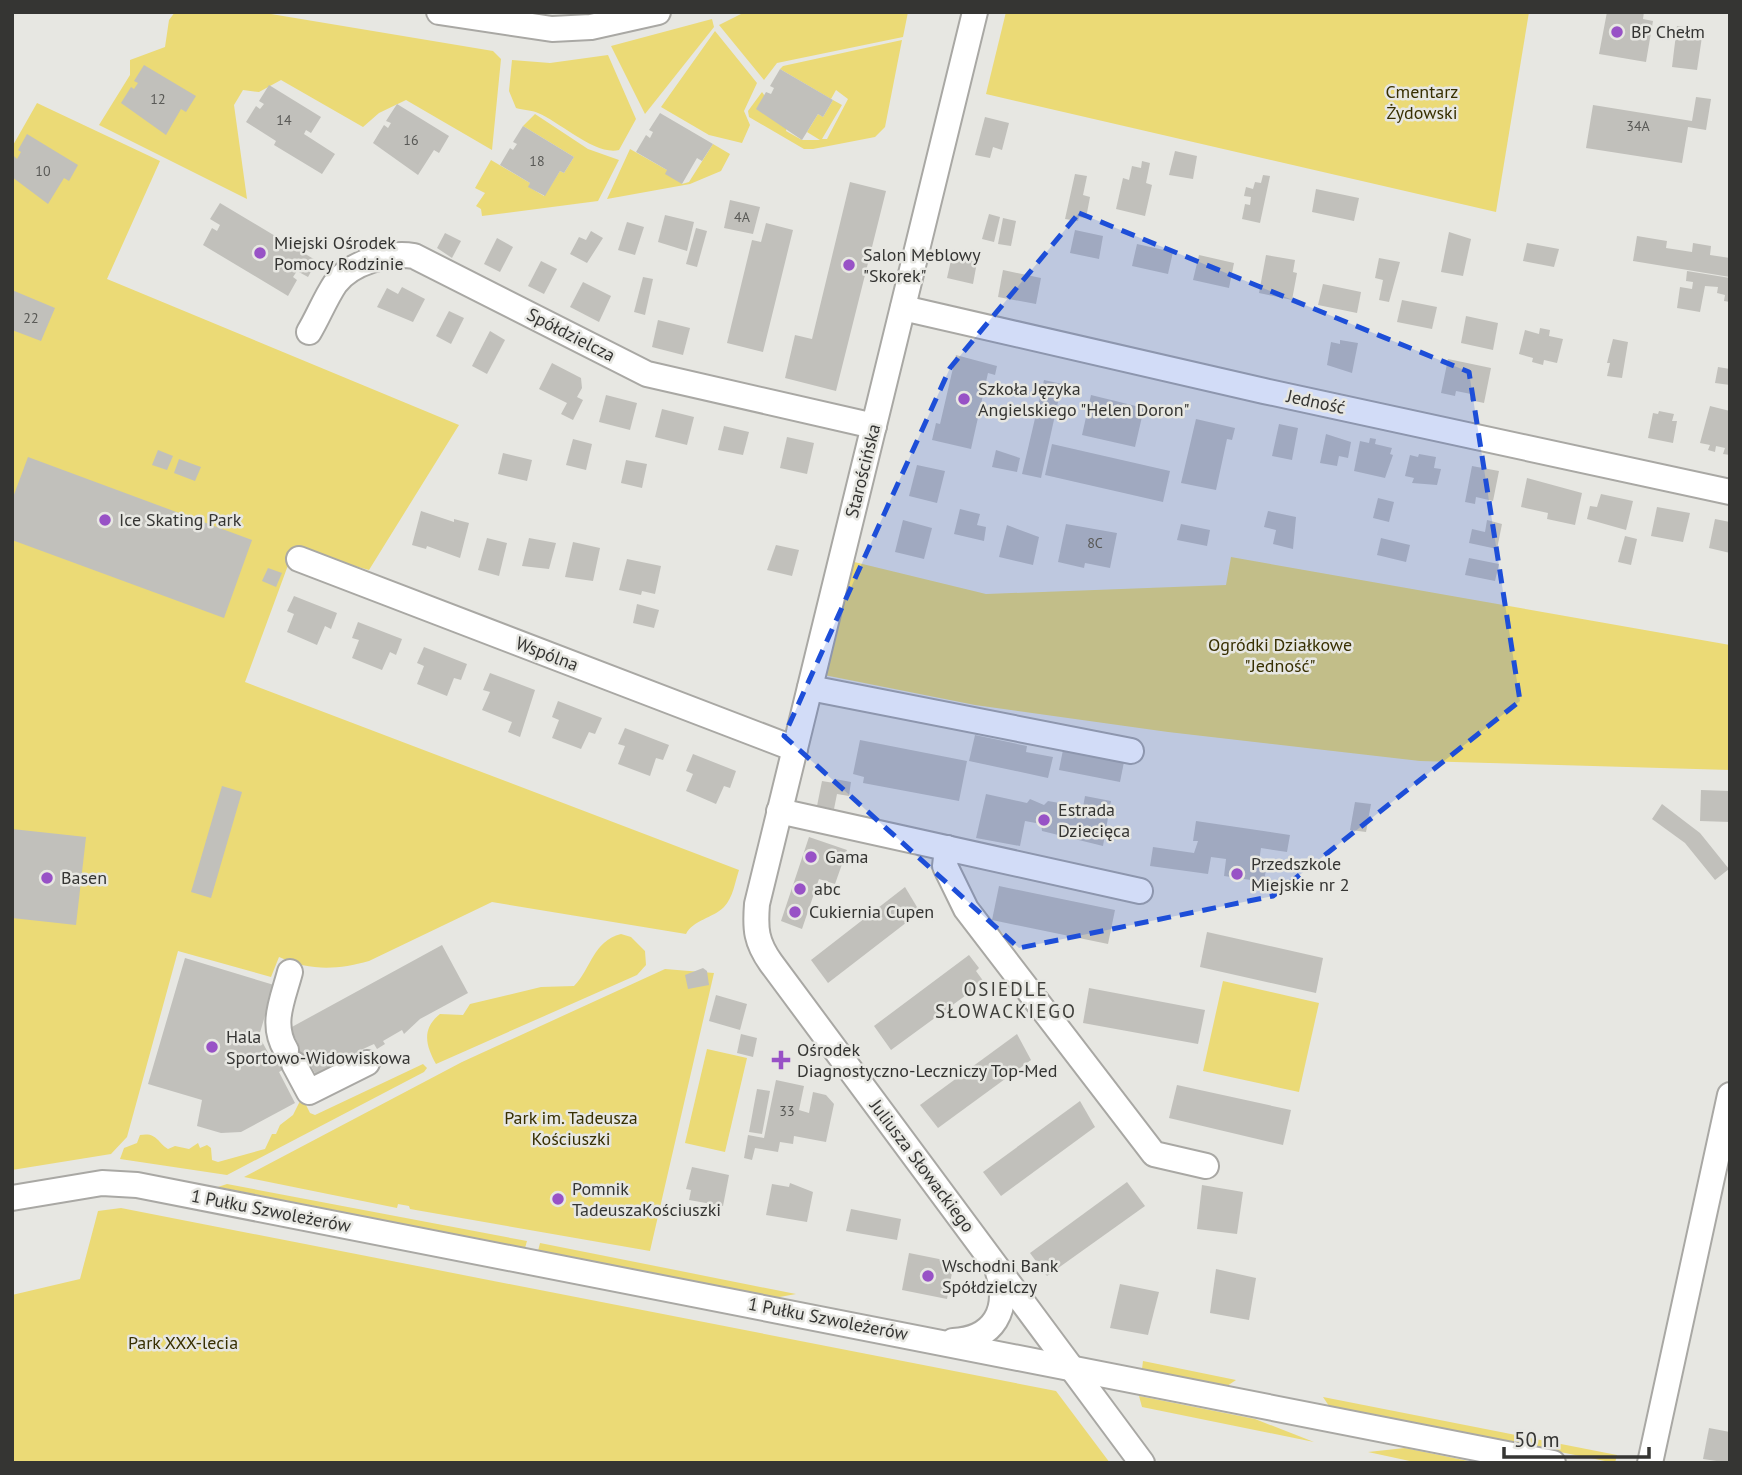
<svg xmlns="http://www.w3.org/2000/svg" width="1742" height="1475" viewBox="0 0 1742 1475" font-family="'PT Sans',sans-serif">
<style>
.green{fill:#ebda76}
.building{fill:#c1c0bb}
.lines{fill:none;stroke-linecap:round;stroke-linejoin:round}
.minor-casing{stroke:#a9a8a4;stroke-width:28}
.minor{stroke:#fff;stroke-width:24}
.marked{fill:#1d4ed8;fill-opacity:0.2;stroke:#1d4ed8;stroke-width:5;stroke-dasharray:14 9;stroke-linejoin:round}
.poi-dot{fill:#9852c6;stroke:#e7e7e2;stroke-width:2.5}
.labels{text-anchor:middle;stroke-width:5;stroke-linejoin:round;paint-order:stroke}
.number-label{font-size:14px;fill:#585855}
.poi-label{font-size:18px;fill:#353533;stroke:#e7e7e2;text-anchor:start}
.park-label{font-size:18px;fill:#372f01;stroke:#e7e7e2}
.street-label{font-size:18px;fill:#353533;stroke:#e7e7e2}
.neighbourhood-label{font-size:19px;letter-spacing:2px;fill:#3f3f3b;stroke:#e7e7e2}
</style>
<rect width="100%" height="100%" fill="#e7e7e2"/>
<g class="green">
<path d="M175,12H259L493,51L501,59L492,150L406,100L379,113L363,127L281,80L259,92L243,90L234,105L247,199L99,125L130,75V60L165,47L169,20Z"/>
<path d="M745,12H908L903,37L777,63L764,80L719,25Z"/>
<path d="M1006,12H1529L1496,212L986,94Z"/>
<path d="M712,19L714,27L645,114L611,46Z"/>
<path d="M715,31L757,83L744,111L750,125L742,143L709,135L661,107Z"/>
<path d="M902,40L885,127L875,137L813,149H804L749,117L748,111L762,92L787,127L786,131L802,140H820L807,132L818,114L823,117L833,100L842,105L822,139H827L848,99L836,90L831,99L780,69L783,66Z"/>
<path d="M608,55L636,119L619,150C596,156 560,122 538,113C532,110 523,110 516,108L509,91L512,60L550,63Z"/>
<path d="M37,103L160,161L107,279L459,425L369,570L294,549L245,682L739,870C735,882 733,898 724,907C713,918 693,920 686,934L492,902L369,961C337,970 310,971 279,957L271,977L178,951L127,1137L111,1154L12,1170V147Z"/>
<path d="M535,114L588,149L619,160L598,201L482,216L481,209L476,206L485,193L475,188L491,160L530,183L529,187L544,196L560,171L564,173L574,157L523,126Z"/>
<path d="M713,144L730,154L721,171L690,184L607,199L630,149L667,170L682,184L689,182Z"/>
<path d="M1231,557L1730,645V770L1420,761L1168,732L975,705L814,673L842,559L986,594L1226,585Z"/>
<path d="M621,934L631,937L645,951L646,965L637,975L436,1064C426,1046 421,1029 440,1014L463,1015L470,1004L541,987L574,986C591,969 593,941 621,934Z"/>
<path d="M665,969L714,973L650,1251L410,1209L409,1206L398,1204L397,1208L244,1177L462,1062Z"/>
<path d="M1223,981L1319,1003L1299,1092L1203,1071Z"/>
<path d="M707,1049L747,1058L725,1152L685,1143Z"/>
<path d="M423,1064L427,1068L424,1072L227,1175L120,1159L124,1148L137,1143L140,1135C157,1132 157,1142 168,1149L175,1146L189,1149L198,1143L200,1148L207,1145L211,1148L212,1160L218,1162L261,1150L265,1149L272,1134H276L280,1125L293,1115L302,1097L310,1113L315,1115Z"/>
<path d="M227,1184L527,1241L525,1248L218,1187Z"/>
<path d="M121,1208L1056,1391L1110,1463H12V1295L80,1279L98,1211Z"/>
<path d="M540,1243L796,1294L774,1298L538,1251Z"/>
<path d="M1143,1361L1236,1380L1227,1386L1142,1369Z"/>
<path d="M1139,1396L1255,1419L1314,1442L1142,1407Z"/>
<path d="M1323,1397L1617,1455L1615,1463L1329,1406Z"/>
<path d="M1405,1448L1478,1463H1419L1368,1452Z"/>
</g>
<g class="building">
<path d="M1607,12H1644L1643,19L1653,21L1646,62L1599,54Z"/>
<path d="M1677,26L1703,30L1697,70L1672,67Z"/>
<path d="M144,65L196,96L186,112L181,109L166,135L121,103L131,87L134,89L138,83L134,81Z"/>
<path d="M780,69L833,100L823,117L818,114L802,140L756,109L766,92L771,94L774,88L770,86Z"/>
<path d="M269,85L321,117L311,133L306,130L304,134L335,154L322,174L274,145L276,141L246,122L256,106L260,109L264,104L259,101Z"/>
<path d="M1696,97L1711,99L1706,130L1688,127L1682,163L1586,148L1593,105L1692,121Z"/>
<path d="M397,104L449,136L439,153L434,150L418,175L373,143L384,125L388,128L391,123L386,121Z"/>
<path d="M660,113L713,144L702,161L697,158L682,184L665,174L667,170L636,152L646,135L650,138L653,132L649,130Z"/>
<path d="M985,117L1009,123L1002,150L993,147L990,158L975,155Z"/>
<path d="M523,126L574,157L564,173L560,171L545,196L528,187L530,183L500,165L510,148L513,150L517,144L513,142Z"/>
<path d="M27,134L78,165L69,181L64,178L48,204L12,177V159L14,156L17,159L21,152L18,150Z"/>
<path d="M1175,151L1197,156L1193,179L1169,175Z"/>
<path d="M1142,161L1150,163L1146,183L1152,185L1145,216L1116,209L1123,178L1129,180L1132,166L1141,168Z"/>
<path d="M1075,174L1087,176L1083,195L1090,197L1086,218L1079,217L1078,221L1065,219Z"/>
<path d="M1263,175L1270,176L1260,223L1242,219L1245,204L1250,205L1251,197L1244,196L1246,187L1253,189L1255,182L1261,183Z"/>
<path d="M850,182L886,191L836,391L785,378L795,335L812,339Z"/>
<path d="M1316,189L1359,198L1354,221L1312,212Z"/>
<path d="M730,200L760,207L753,234L724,228Z"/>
<path d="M220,203L317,261L308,277L297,271L293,277L297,280L288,296L203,245L212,228L217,231L220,225L210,219Z"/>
<path d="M989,214L1000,217L994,242L982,239Z"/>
<path d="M665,215L694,222L687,251L658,242Z"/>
<path d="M1003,218L1016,221L1011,246L998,244Z"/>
<path d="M627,222L644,227L635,255L618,250Z"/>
<path d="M766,223L793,230L763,352L727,343L752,240L761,242Z"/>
<path d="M696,228L707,231L697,267L686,264Z"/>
<path d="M1075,230L1103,236L1099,259L1070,253Z"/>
<path d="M591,231L603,238L587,263L570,254L579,237L586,240Z"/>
<path d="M1449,232L1471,239L1463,276L1441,272Z"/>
<path d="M445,233L461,241L452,258L437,248Z"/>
<path d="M1637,236L1667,241L1666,248L1692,252L1693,243L1711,246L1710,255L1730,258V277L1633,261Z"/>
<path d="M497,238L513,247L500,272L484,264Z"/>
<path d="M1527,243L1559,249L1554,267L1523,261Z"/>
<path d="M1137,244L1173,252L1168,274L1132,266Z"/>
<path d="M960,250L969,252L968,260L977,262L973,284L947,278L952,256L959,257Z"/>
<path d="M1199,255L1234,263L1229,288L1193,280Z"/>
<path d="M1266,255L1295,260L1293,272L1297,273L1292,300L1259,293Z"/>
<path d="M1379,258L1400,262L1389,302L1379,300L1383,280L1375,278Z"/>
<path d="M541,261L557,269L544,294L528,286Z"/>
<path d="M1003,270L1041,278L1036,304L998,297Z"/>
<path d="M1687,271L1730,278V302L1724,301L1725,295L1717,293L1718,287L1705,286L1700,312L1677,308L1680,287L1692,289L1693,282L1686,281Z"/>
<path d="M643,277L653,279L645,315L634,312Z"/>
<path d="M583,282L611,296L599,322L570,307Z"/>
<path d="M1323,284L1361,292L1357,313L1318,305Z"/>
<path d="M402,287L425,299L413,322L377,307L387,288L398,294Z"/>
<path d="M12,290L55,308L41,341L12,330Z"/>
<path d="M1402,300L1437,307L1432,329L1397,322Z"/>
<path d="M449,311L464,318L451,344L436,336Z"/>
<path d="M1466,316L1498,323L1493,350L1461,343Z"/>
<path d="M658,320L690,328L683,355L652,347Z"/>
<path d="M1540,328L1550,330L1549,336L1563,339L1557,363L1544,360L1543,365L1532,362L1533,358L1519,354L1525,330L1539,334Z"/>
<path d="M490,331L505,340L487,374L472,366Z"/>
<path d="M1613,339L1628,342L1622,378L1607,376L1610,363H1607Z"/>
<path d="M1340,340L1358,343L1352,373L1327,365L1331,342L1340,344Z"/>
<path d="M956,355L997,366L995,375L988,373L971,449L932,440L936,423L940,424Z"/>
<path d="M1448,359L1491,368L1484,403L1470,400L1471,394L1456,391L1455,396L1441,393Z"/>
<path d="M552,363L581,378L582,388L577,397L583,400L573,420L561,414L567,403L539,389Z"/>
<path d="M1718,367L1730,369V385L1715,383Z"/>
<path d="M1044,380L1062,384L1041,478L1022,474Z"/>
<path d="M606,395L637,403L630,430L599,422Z"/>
<path d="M1091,395L1144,408L1135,447L1082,435Z"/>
<path d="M1710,406L1730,411V455L1723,454L1725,448L1716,446L1715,452L1708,450L1710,445L1700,443Z"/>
<path d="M662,409L694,417L687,445L655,437Z"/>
<path d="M1659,411L1674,414L1672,421H1677L1673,443L1648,438L1653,413L1658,414Z"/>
<path d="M1196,419L1235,428L1232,440L1227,439L1216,490L1181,483Z"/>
<path d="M1279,424L1298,428L1292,460L1272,456Z"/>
<path d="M724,426L749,432L743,455L718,450Z"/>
<path d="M1326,434L1351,442L1348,458L1339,456L1337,466L1320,463Z"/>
<path d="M787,437L814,443L807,474L780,468Z"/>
<path d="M1370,438L1376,439L1375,444L1392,448L1390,454L1393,455L1385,478L1354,471L1360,441L1369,443Z"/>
<path d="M573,439L592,444L586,470L566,465Z"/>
<path d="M1052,444L1170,471L1163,502L1045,475Z"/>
<path d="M158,450L173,456L167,470L152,465Z"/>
<path d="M996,450L1020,458L1017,472L992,467Z"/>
<path d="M503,453L532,460L527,481L498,474Z"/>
<path d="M1419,454L1436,457L1434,468L1441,469L1437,485L1412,483L1414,478L1405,476L1410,455L1418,457Z"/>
<path d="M28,457L252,540L224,618L12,540V500Z"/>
<path d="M179,459L201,467L195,481L174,473Z"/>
<path d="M626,460L647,464L642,488L621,483Z"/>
<path d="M917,465L945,471L937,503L909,496Z"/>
<path d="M1472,466L1499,471L1493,501L1476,497L1475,504L1465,502Z"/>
<path d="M1527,478L1582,493L1575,525L1547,519L1548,513L1521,507Z"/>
<path d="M1601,494L1633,501L1626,530L1587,519L1590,506L1597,507Z"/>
<path d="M1378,498L1394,502L1389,522L1373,518Z"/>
<path d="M1657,507L1690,513L1683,542L1651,536Z"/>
<path d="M960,509L980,514L977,525L986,527L984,541L954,534Z"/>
<path d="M421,511L454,522V519L469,523L460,558L427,546L426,549L412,545Z"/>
<path d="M1268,511L1296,517L1293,549L1273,544L1276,530L1264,527Z"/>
<path d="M1715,519L1730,522V553L1709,548Z"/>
<path d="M903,520L932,528L924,559L895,552Z"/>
<path d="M1487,520L1502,524L1497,549L1469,543L1472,529L1485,532Z"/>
<path d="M1066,524L1117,533L1110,568L1085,563L1084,568L1058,562Z"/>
<path d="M1181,524L1210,530L1207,546L1177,540Z"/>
<path d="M1007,525L1039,537L1033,565L999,557Z"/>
<path d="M1625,536L1637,539L1631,565L1618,562Z"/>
<path d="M487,538L507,543L499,576L478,570Z"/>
<path d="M529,538L556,543L549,569L522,566Z"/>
<path d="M1381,538L1410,545L1406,562L1377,555Z"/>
<path d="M573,542L600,548L593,581L565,577Z"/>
<path d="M776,545L799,550L792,576L767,570Z"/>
<path d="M1469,558L1499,564L1495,581L1465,575Z"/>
<path d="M627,559L661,566L655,594L642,591L641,595L619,590Z"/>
<path d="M268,568L282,573L276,587L262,581Z"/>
<path d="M294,596L337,613L331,629L325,626L317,645L287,632L294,614L287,611Z"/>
<path d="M637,604L659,610L654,628L633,623Z"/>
<path d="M358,622L402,639L396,655L390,652L382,670L352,658L359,640L352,638Z"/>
<path d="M424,647L467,664L461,680L454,678L447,696L417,684L424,666L417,663Z"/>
<path d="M490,673L535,690L520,737L508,732L512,722L482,710L490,692L483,690Z"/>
<path d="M558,701L602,718L595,734L589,732L581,749L552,738L559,720L552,717Z"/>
<path d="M625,728L669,745L663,760L656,758L650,776L618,764L625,746L618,744Z"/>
<path d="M975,735L1027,746L1026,752L1053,757L1048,778L969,761Z"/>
<path d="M860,740L967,761L959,801L863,783L864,777L853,774Z"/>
<path d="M1063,750L1124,762L1120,782L1059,770Z"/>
<path d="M693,754L736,771L730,788L724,786L716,804L686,791L693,774L686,771Z"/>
<path d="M835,779L851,782L849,796L837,794L834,809L817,806L822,781L834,783Z"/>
<path d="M222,786L242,792L211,898L191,892Z"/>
<path d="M1701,790L1730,791V822L1700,821Z"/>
<path d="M986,794L1027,803L1030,799L1044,805L1048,801L1083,807L1085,796L1111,801L1103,846L1042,831L1041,824L1025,821L1020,846L976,838Z"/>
<path d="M1355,802L1371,804L1366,832L1350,830Z"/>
<path d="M1662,804L1700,833L1729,869L1715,880L1685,843L1652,819Z"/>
<path d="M1196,821L1290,835L1287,852L1261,848L1259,862L1267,863L1264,882L1224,876L1226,859L1211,857L1208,874L1150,866L1153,847L1194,853L1198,841H1193Z"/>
<path d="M12,829L86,837L76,925L12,918Z"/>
<path d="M809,837L847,850L835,884L819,879L802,929L781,921Z"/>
<path d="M999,886L1115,910L1108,944L992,920Z"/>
<path d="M905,887L920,912L828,983L811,960Z"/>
<path d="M1207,932L1323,958L1316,993L1200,967Z"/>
<path d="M442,945L468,993L420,1019L404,1034L402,1030L383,1041L385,1044L377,1049L374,1044L363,1049L316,1075L306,1057L279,1072L295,1103L241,1132L221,1133L197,1126L202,1100L148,1084L185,958L274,985L259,1036L271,1058L298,1043L290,1028Z"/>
<path d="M969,955L979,968L976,971L984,982L891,1050L874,1026Z"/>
<path d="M703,968L707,971L709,985L688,989L685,975Z"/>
<path d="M1089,988L1205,1010L1198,1044L1083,1023Z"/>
<path d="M716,995L747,1004L740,1030L709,1021Z"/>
<path d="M741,1034L757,1038L753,1057L737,1053Z"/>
<path d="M1017,1034L1031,1060L938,1128L920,1105Z"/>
<path d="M776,1080L804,1086L799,1110L809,1113L813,1092L826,1095L834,1104L826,1142L794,1136L793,1144L780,1142L778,1152L755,1148L752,1160L744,1158L748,1135L764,1138Z"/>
<path d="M1177,1085L1291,1110L1283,1145L1169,1118Z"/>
<path d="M757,1089L770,1091L762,1134L749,1132Z"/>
<path d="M1080,1101L1095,1127L1001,1196L983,1172Z"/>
<path d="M692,1167L729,1175L723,1206L689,1200L691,1190L686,1189Z"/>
<path d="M1127,1182L1145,1206L1047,1276L1030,1253Z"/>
<path d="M790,1183L813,1192L807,1222L766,1215L772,1184L789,1187Z"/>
<path d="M1202,1185L1243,1192L1237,1234L1197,1229Z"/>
<path d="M851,1209L901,1219L897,1240L846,1231Z"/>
<path d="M909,1253L954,1262L947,1299L902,1290Z"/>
<path d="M1216,1269L1256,1278L1249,1320L1210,1313Z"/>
<path d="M1120,1284L1159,1292L1148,1335L1110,1328Z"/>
<path d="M1709,1428L1730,1432V1463L1703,1459Z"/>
</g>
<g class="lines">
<g class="minor-casing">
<g id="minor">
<path d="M439,12L552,29L591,27L658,12"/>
<path d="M975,12L757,904C755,929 756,942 771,963L1142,1463"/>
<path d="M903,308L1264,391L1730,492"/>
<path d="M309,332C318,317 325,299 335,284C351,262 389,252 414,256L647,374L874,426"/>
<path d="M299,559L795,749"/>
<path d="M810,688L1131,751"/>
<path d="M779,811L1140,891"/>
<path d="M947,848L945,866L966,909L1154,1154L1206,1166"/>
<path d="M286,1050C270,1024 283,999 290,972"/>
<path d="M294,1064L309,1092L367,1063"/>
<path d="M12,1198L102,1183L137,1185L1553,1463"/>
<path d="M953,1341C994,1339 1010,1310 998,1272"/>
<path d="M1650,1463L1730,1095"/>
</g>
</g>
<use href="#minor" class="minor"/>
</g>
<path class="marked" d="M1079,213L1469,372L1520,701L1273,896L1019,948L784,736L950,368Z"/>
<g class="poi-dot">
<circle cx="1617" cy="32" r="7"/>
<circle cx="260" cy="253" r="7"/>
<circle cx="849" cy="265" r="7"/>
<circle cx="964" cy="399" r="7"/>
<circle cx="105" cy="520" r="7"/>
<circle cx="1044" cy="820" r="7"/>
<circle cx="811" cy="857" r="7"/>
<circle cx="1237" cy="874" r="7"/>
<circle cx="47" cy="878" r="7"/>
<circle cx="800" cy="889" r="7"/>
<circle cx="795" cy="912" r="7"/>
<circle cx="212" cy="1047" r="7"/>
<path d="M777.5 1049.5h7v7h7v7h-7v7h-7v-7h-7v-7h7z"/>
<circle cx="558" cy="1199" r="7"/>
<circle cx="928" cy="1276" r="7"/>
</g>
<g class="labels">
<g class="number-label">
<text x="158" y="104">12</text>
<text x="284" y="125">14</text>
<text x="1638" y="131">34A</text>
<text x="411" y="145">16</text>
<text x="537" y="166">18</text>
<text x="43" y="176">10</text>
<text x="742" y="222">4A</text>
<text x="31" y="323">22</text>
<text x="1095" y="548">8C</text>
<text x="787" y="1116">33</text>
</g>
<g class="poi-label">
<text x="1631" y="38">BP Chełm</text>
<text x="274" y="249">Miejski Ośrodek<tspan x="274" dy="21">Pomocy Rodzinie</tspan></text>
<text x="863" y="261">Salon Meblowy<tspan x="863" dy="21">"Skorek"</tspan></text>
<text x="978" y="395">Szkoła Języka<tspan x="978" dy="21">Angielskiego "Helen Doron"</tspan></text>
<text x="119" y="526">Ice Skating Park</text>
<text x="1058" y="816">Estrada<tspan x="1058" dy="21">Dziecięca</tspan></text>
<text x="825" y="863">Gama</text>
<text x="1251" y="870">Przedszkole<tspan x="1251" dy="21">Miejskie nr 2</tspan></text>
<text x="61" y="884">Basen</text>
<text x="814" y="895">abc</text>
<text x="809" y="918">Cukiernia Cupen</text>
<text x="226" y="1043">Hala<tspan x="226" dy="21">Sportowo-Widowiskowa</tspan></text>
<text x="797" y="1056">Ośrodek<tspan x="797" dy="21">Diagnostyczno-Leczniczy Top-Med</tspan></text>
<text x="572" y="1195">Pomnik<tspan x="572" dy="21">TadeuszaKościuszki</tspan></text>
<text x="942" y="1272">Wschodni Bank<tspan x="942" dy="21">Spółdzielczy</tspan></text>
</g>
<g class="park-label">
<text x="1422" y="98">Cmentarz<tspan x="1422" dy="21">Żydowski</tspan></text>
<text x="1280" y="651">Ogródki Działkowe<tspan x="1280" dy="21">"Jedność"</tspan></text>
<text x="571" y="1124">Park im. Tadeusza<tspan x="571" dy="21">Kościuszki</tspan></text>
<text x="183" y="1349">Park XXX-lecia</text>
</g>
<g class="street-label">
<text transform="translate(571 335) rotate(27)" y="6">Spółdzielcza</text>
<text transform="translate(1316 402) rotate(12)" y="6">Jedność</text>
<text transform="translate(863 471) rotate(-76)" y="6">Starościńska</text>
<text transform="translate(547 654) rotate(21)" y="6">Wspólna</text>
<text transform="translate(922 1166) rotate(53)" y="6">Juliusza Słowackiego</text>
<text transform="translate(271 1211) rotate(11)" y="6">1 Pułku Szwoleżerów</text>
<text transform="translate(828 1319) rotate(11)" y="6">1 Pułku Szwoleżerów</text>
</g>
<g class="neighbourhood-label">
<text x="1006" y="996">OSIEDLE<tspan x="1006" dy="22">SŁOWACKIEGO</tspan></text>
</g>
</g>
<rect width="1742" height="1475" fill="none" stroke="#353533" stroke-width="28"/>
<path d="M1504 1447v10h145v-10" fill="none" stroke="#353533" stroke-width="3.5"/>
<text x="1514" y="1447" font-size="21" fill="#353533" stroke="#e7e7e2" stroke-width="5" paint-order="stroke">50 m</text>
</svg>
